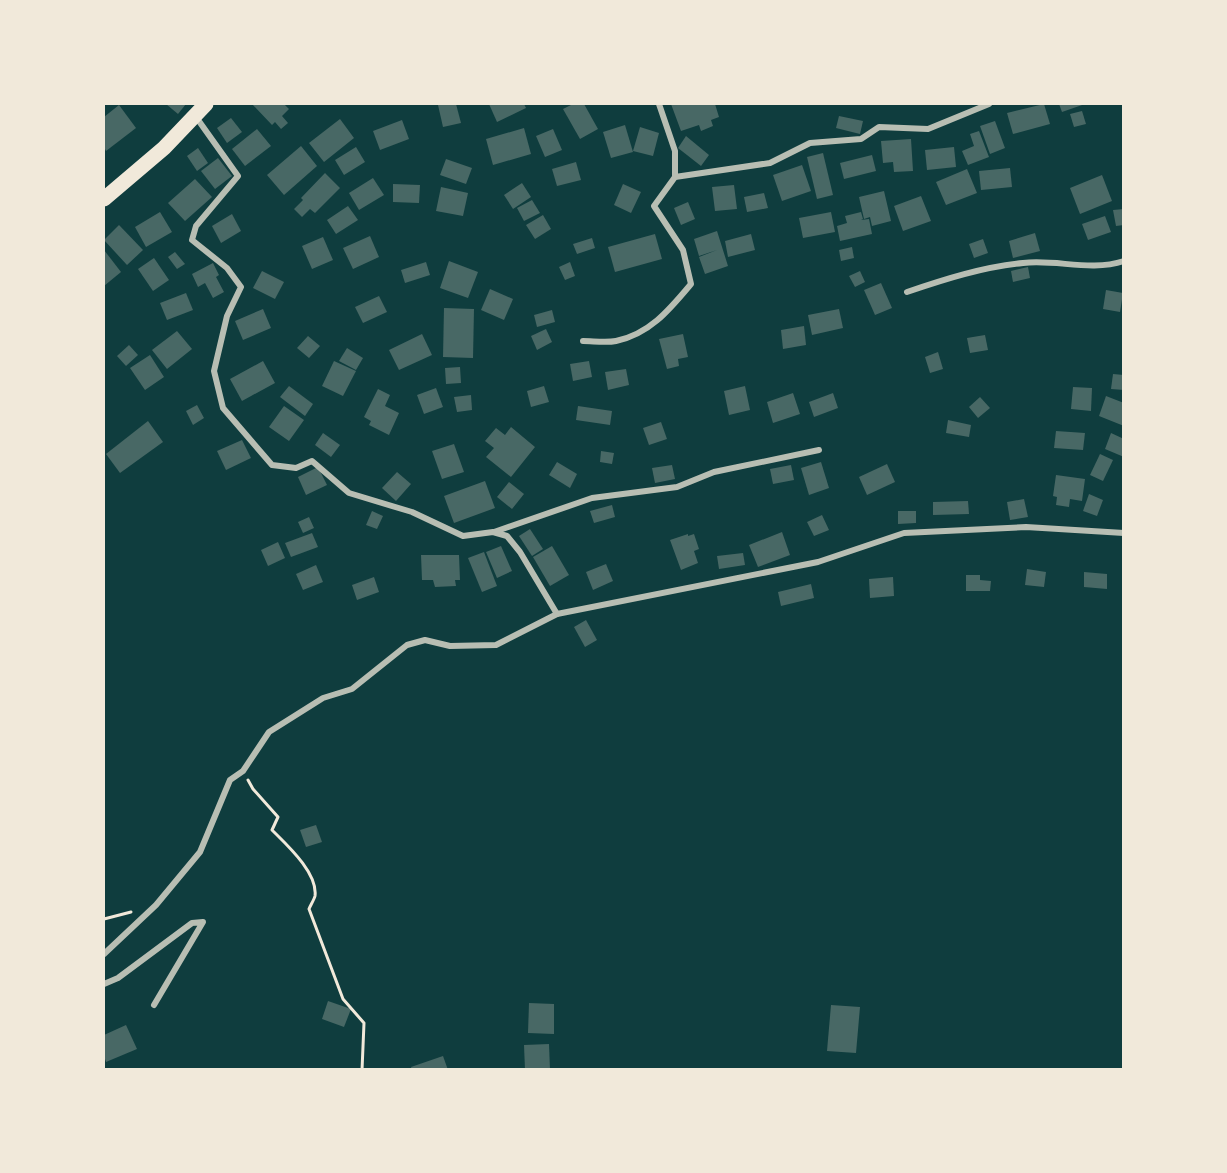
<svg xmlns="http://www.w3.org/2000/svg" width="1227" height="1173" viewBox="0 0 1227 1173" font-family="'Public Sans',sans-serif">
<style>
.building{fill:#486865}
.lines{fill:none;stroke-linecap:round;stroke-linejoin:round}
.path{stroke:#f1e9da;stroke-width:3}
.minor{stroke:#b8beb3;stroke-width:6}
.primary{stroke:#f1e9da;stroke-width:15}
</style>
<rect width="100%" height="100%" fill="#0f3d3e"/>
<g class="building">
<path d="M166,104H186L178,114Z"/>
<path d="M252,104H284L289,109L282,116L288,123L281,129L275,122L272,125Z"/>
<path d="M445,104H456L461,123L443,127L438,105Z"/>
<path d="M489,104H524L526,108L497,122Z"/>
<path d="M573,104H584L598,129L580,139L563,109Z"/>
<path d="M671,104H715L719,117L711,120L713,126L701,131L699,125L681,131Z"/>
<path d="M1044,104L1050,124L1013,134L1007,113Z"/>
<path d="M1059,104H1085L1062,112Z"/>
<path d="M119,105L136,128L106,151L104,147V117Z"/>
<path d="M1082,111L1086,124L1074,127L1070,114Z"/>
<path d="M839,116L863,121L860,134L836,128Z"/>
<path d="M231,118L242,132L227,143L217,128Z"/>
<path d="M340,119L354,138L324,162L309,143Z"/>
<path d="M402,120L409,139L380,150L373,131Z"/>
<path d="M995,121L1005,148L990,154L980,126Z"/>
<path d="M625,125L633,152L611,158L603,132Z"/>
<path d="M640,127L659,133L653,156L633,151Z"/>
<path d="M524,128L531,154L493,165L486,139Z"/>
<path d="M257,129L271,146L245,166L232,149Z"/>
<path d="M553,129L562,150L545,157L536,136Z"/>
<path d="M979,131L989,157L968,165L962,151L974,146L970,134Z"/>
<path d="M686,136L709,155L701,166L678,148Z"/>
<path d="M911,139L913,171L894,172L893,162L883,163L881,141Z"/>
<path d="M301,146L317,166L284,195L267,175Z"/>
<path d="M356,147L365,162L344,175L335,160Z"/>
<path d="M954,147L956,167L927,170L925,150Z"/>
<path d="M198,148L208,163L197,171L187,156Z"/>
<path d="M823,153L833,195L817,199L807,157Z"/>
<path d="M872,155L876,171L844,179L840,163Z"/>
<path d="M218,158L232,176L215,189L201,171Z"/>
<path d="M446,159L472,168L466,184L440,175Z"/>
<path d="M576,162L581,180L557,186L552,169Z"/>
<path d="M802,165L811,191L782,201L773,175Z"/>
<path d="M1010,168L1012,187L981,190L979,171Z"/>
<path d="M967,169L977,193L946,205L936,182Z"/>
<path d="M325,173L340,188L315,213L310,209L302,217L294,209L303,200L301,198Z"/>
<path d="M1102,175L1112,201L1080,214L1070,188Z"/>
<path d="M373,178L384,195L359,210L349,193Z"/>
<path d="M195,179L212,197L185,221L168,203Z"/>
<path d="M522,183L531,197L513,209L504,195Z"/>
<path d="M393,184L420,185L419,203L393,202Z"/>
<path d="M623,184L641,192L631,213L614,205Z"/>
<path d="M734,185L737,209L715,211L712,187Z"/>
<path d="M441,187L468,193L463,216L436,211Z"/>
<path d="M884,191L891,221L872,226L870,217L864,219L859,197Z"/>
<path d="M764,193L768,208L747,212L744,197Z"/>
<path d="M921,196L931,221L903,231L894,206Z"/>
<path d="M532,200L540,213L524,221L517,208Z"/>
<path d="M688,202L695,219L681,225L674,208Z"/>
<path d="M348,206L358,220L336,234L327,220Z"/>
<path d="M1124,209V225L1116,226L1113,210Z"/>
<path d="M160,212L172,232L146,247L135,227Z"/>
<path d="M831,212L835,232L803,238L799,218Z"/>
<path d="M861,212L863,219L861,220L869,219L872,234L840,241L837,226L847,223L845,216Z"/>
<path d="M232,214L241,231L221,243L212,226Z"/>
<path d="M543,215L551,229L535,239L526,225Z"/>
<path d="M1105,216L1111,232L1088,240L1082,224Z"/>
<path d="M119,225L143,250L127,265L104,240Z"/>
<path d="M717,231L728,266L705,274L699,257L717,250L699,256L694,239Z"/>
<path d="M1035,233L1040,251L1013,258L1009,241Z"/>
<path d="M655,234L662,259L615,272L608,247Z"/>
<path d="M751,234L755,250L728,257L725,241Z"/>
<path d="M370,236L379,257L353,269L343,248Z"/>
<path d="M323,237L333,260L312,269L302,246Z"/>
<path d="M592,238L595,248L577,254L573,244Z"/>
<path d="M983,239L988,253L974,258L969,244Z"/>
<path d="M852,247L854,258L841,261L839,250Z"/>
<path d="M104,250L121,272L104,286Z"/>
<path d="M175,252L185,264L177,269L168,257Z"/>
<path d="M154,258L169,280L153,291L138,269Z"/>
<path d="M449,261L478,272L468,298L440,288Z"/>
<path d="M426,262L430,275L405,283L401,270Z"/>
<path d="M570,262L575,276L565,280L559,267Z"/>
<path d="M213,263L219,275L216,277L224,292L213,298L205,283L198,287L192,274Z"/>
<path d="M1028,267L1030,278L1013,282L1011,271Z"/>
<path d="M262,271L284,282L275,299L253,288Z"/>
<path d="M860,271L865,282L855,287L849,276Z"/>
<path d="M881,283L892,308L875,315L864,290Z"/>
<path d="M490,289L513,299L504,320L481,310Z"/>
<path d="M1106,290L1123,293L1120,312L1103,309Z"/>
<path d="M186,293L193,310L167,320L160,303Z"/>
<path d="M379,296L387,312L363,323L355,307Z"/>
<path d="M444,308L474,309L473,358L443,357Z"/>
<path d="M263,309L271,328L243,340L235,321Z"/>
<path d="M839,309L843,328L812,335L808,315Z"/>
<path d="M552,310L555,322L537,327L534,315Z"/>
<path d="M804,326L806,345L783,349L781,330Z"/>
<path d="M546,329L552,342L537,350L531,336Z"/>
<path d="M177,331L192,349L167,369L152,350Z"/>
<path d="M422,334L432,355L399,370L389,350Z"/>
<path d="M683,334L688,357L678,359L679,366L667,369L659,339Z"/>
<path d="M985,335L988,350L970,353L967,338Z"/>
<path d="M308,336L320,346L309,358L297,348Z"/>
<path d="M129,345L138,355L126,366L117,356Z"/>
<path d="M347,348L363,358L356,370L339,361Z"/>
<path d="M938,352L943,369L930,373L925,357Z"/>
<path d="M150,355L164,377L145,390L130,368Z"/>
<path d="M263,361L275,383L242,401L230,379Z"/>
<path d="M334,361L356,371L343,396L322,386Z"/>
<path d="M589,361L592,377L573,381L570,364Z"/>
<path d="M460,367L461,383L446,384L445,368Z"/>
<path d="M626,369L629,385L608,390L605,372Z"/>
<path d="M1113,374L1124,375V390L1111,389Z"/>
<path d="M289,386L313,404L305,416L280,397Z"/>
<path d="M544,386L549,402L531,407L527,391Z"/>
<path d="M745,386L750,410L729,415L724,391Z"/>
<path d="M1073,387L1092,388L1091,411L1071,409Z"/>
<path d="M436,388L443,407L424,414L417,395Z"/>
<path d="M378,389L390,395L385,406L399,413L389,435L369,425L371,421L364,417Z"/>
<path d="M793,393L800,414L773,423L767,402Z"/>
<path d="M833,393L838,408L814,417L809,402Z"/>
<path d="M471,395L472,410L457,412L454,397Z"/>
<path d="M1106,396L1124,403V426L1099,416Z"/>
<path d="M980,397L990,408L978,418L969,407Z"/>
<path d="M197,405L204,418L193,425L186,411Z"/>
<path d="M284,406L304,420L289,441L269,427Z"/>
<path d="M578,406L612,411L610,425L576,420Z"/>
<path d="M948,420L971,425L969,437L946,433Z"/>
<path d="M148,421L163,442L120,473L106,454Z"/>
<path d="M661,422L667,439L649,445L643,428Z"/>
<path d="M511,427L535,447L511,477L486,457L494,448L485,441L496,428L505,435Z"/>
<path d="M1056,431L1085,433L1083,450L1054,448Z"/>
<path d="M323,433L340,445L331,457L315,445Z"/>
<path d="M1111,433L1124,439V457L1105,449Z"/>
<path d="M242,440L251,458L226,470L217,451Z"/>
<path d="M454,444L464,472L442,479L432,451Z"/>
<path d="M601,451L614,453L612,464L600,462Z"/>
<path d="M1100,454L1113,460L1103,481L1090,475Z"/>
<path d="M557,462L577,474L570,488L549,475Z"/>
<path d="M821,462L829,488L809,495L801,468Z"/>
<path d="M887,464L895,482L867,495L859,477Z"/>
<path d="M672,465L675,479L655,483L652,468Z"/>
<path d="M791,465L794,480L773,484L770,469Z"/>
<path d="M318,467L327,485L306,495L298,477Z"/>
<path d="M397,472L411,484L396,501L382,488Z"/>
<path d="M1056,475L1085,479L1082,501L1070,499L1069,507L1056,505L1057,497L1053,496Z"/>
<path d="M485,481L495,508L454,523L444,496Z"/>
<path d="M509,482L524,494L512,509L497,497Z"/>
<path d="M1089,494L1103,500L1097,516L1083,511Z"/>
<path d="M1024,499L1028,517L1010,520L1007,502Z"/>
<path d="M968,501L969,514L933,515V502Z"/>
<path d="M612,505L615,517L594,523L590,511Z"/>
<path d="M372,511L383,516L377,529L366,525Z"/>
<path d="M898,511H916V523L898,524Z"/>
<path d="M822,515L829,530L814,536L807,522Z"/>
<path d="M309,517L314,528L303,533L298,522Z"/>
<path d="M530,529L543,549L532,556L519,536Z"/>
<path d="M782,532L790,555L758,567L749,545Z"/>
<path d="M312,533L318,547L291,557L285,543Z"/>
<path d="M688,534V536L694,534L699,549L694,551L698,563L681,570L670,540Z"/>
<path d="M278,542L285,558L268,566L261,550Z"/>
<path d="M501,546L512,571L497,578L486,552Z"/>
<path d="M552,546L569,575L550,586L533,557Z"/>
<path d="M484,552L497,586L482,592L468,558Z"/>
<path d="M743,553L745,565L719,569L717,556Z"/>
<path d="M421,555H459L460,580H455L456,586L435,587L433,580H422Z"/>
<path d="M606,564L613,581L593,590L586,572Z"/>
<path d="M316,565L323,582L303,590L296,574Z"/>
<path d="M1027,569L1046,572L1044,587L1025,585Z"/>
<path d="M1084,572L1107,574V589L1084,587Z"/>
<path d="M966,575H980V580L991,581L990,591H966Z"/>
<path d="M374,577L379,592L357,600L352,585Z"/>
<path d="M893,577L894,596L870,598L869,579Z"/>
<path d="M811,584L814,598L781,606L778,592Z"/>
<path d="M586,620L597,640L585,647L574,627Z"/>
<path d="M316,825L322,842L306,847L300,830Z"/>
<path d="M328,1001L351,1009L344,1027L322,1019Z"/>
<path d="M529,1003L554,1004V1034L528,1033Z"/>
<path d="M831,1005L860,1007L856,1053L827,1051Z"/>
<path d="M126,1025L137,1049L106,1062L104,1056V1035Z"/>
<path d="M549,1044L550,1070H525L524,1045Z"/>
<path d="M443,1056L448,1070H412L411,1067Z"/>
</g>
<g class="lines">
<g class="path">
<path d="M248,780L253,789L278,817L272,830C287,845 318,873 315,896C314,900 310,906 309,909L343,999L364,1023L362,1070"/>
<path d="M104,919L131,912"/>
</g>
<g class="minor">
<path d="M659,104L675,151V177"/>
<path d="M196,117L238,176L196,226L192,240L227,268L241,287L227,316L214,371L223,408L272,465L296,468L312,461L349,493L412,512L463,536L493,532L507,536L520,552L557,614L818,562L904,533L1026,527L1124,533"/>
<path d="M907,292C945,279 983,267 1023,263C1057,259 1090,272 1124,261"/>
<path d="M583,341C593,341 606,343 616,341C650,334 670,309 691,284L683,250L654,206L675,177L770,163L810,143L861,139L879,127L928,129L989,104"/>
<path d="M494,532L592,498L677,487L714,472L819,450"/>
<path d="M104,954L156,905L200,852L230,780L243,771L269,732L323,698L352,689L407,645L425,640L450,646L496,645L557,614"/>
<path d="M104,984L118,978L192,923L203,922L154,1005"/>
</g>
<path class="primary" d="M104,199L164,148L206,104"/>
</g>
<rect width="1227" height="1173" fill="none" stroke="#f1e9da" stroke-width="210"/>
</svg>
